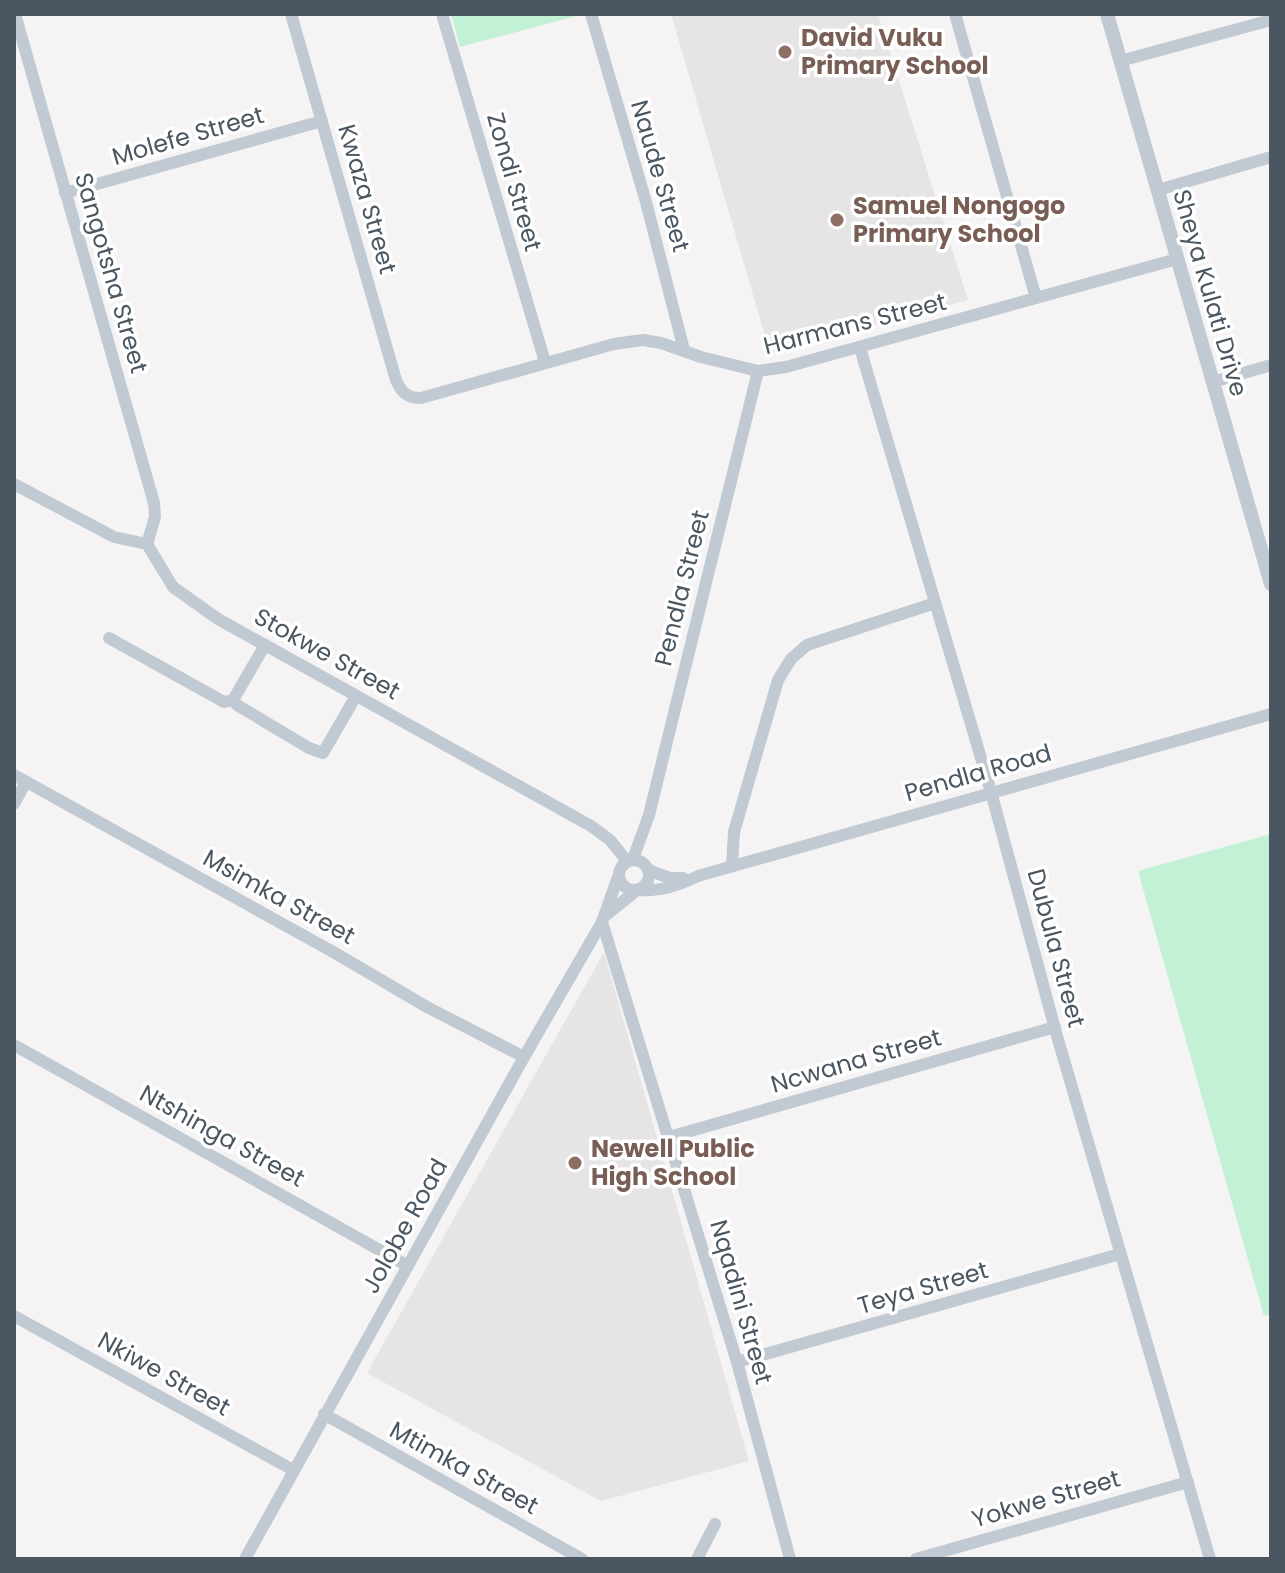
<svg xmlns="http://www.w3.org/2000/svg" width="1285" height="1573" viewBox="0 0 1285 1573" font-family="Poppins,sans-serif">
<style>
.education{fill:#e6e4e5}
.green{fill:#c3f1d5}
.lines{fill:none;stroke-linecap:round;stroke-linejoin:round}
.minor{stroke:#c1cad2;stroke-width:12}
.tertiary{stroke:#c1cad2;stroke-width:14}
.education-dot{fill:#8d6e63;stroke:#fff;stroke-width:3}
.labels{text-anchor:middle;stroke-width:7;stroke-linejoin:round;paint-order:stroke}
.education-label{font-size:24px;font-weight:bold;fill:#785e54;stroke:#fff;text-anchor:start}
.street-label{font-size:24px;fill:#4a5661;stroke:#fff}
</style>
<rect width="100%" height="100%" fill="#f5f3f3"/>
<g class="education">
<path d="M671,14H878L968,300L770,353Z"/>
<path d="M604,952L749,1461L601,1501L367,1373Z"/>
</g>
<g class="green">
<path d="M451,14H576V16L460,47Z"/>
<path d="M1271,834V1314L1264,1316L1138,871Z"/>
</g>
<g class="lines">
<g class="minor">
<path d="M15,14L154,503L155,517L147,544"/>
<path d="M291,14L396,380C401,392 407,398 421,398L614,344L643,340L661,343L701,357L758,371L786,367L1177,259"/>
<path d="M442,14L545,362"/>
<path d="M591,14L646,202L684,350"/>
<path d="M955,14L1036,298"/>
<path d="M1120,61L1271,20"/>
<path d="M1158,190L1271,157"/>
<path d="M65,193L322,121"/>
<path d="M860,348L991,792L1057,1036L1210,1559"/>
<path d="M1213,382L1271,365"/>
<path d="M14,484L114,537L147,544L173,587L218,619L591,826L610,840L627,861"/>
<path d="M109,638L224,702L233,700"/>
<path d="M265,645L233,700L237,705L309,748L323,753L356,696"/>
<path d="M14,775L335,953L427,1007L524,1057"/>
<path d="M14,804L26,782"/>
<path d="M633,859L649,815L758,371"/>
<circle cx="634" cy="875" r="15"/>
<path d="M732,866L734,832L778,680L791,659L807,645L935,603"/>
<path d="M648,870L670,878H683"/>
<path d="M638,890C658,892 680,885 698,876L1271,714"/>
<path d="M606,915L637,890"/>
<path d="M602,922L737,1362L790,1559"/>
<path d="M14,1045L408,1266"/>
<path d="M669,1137L1055,1027"/>
<path d="M14,1316L293,1470"/>
<path d="M737,1362L1120,1254"/>
<path d="M324,1414L582,1559"/>
<path d="M245,1559L524,1057L602,922L618,877"/>
<path d="M697,1559L715,1524"/>
<path d="M916,1559L1188,1482"/>
</g>
<path class="tertiary" d="M1107,14L1271,584"/>
</g>
<g class="education-dot">
<circle cx="785" cy="52" r="8"/>
<circle cx="837" cy="220" r="8"/>
<circle cx="575" cy="1163" r="8"/>
</g>
<g class="labels">
<g class="education-label">
<text x="801" y="46">David Vuku<tspan x="801" dy="28">Primary School</tspan></text>
<text x="853" y="214">Samuel Nongogo<tspan x="853" dy="28">Primary School</tspan></text>
<text x="591" y="1157">Newell Public<tspan x="591" dy="28">High School</tspan></text>
</g>
<g class="street-label">
<text transform="translate(188 136) rotate(-16)" y="8">Molefe Street</text>
<text transform="translate(660 176) rotate(74)" y="8">Naude Street</text>
<text transform="translate(514 182) rotate(74)" y="8">Zondi Street</text>
<text transform="translate(367 199) rotate(74)" y="8">Kwaza Street</text>
<text transform="translate(111 273) rotate(74)" y="8">Sangotsha Street</text>
<text transform="translate(1210 293) rotate(74)" y="8">Sheya Kulati Drive</text>
<text transform="translate(855 324) rotate(-14)" y="8">Harmans Street</text>
<text transform="translate(682 588) rotate(-76)" y="8">Pendla Street</text>
<text transform="translate(327 654) rotate(29)" y="8">Stokwe Street</text>
<text transform="translate(978 773) rotate(-16)" y="8">Pendla Road</text>
<text transform="translate(279 897) rotate(29)" y="8">Msimka Street</text>
<text transform="translate(1056 948) rotate(75)" y="8">Dubula Street</text>
<text transform="translate(856 1061) rotate(-16)" y="8">Ncwana Street</text>
<text transform="translate(222 1136) rotate(29)" y="8">Ntshinga Street</text>
<text transform="translate(405 1226) rotate(-61)" y="8">Jolobe Road</text>
<text transform="translate(923 1288) rotate(-16)" y="8">Teya Street</text>
<text transform="translate(741 1302) rotate(74)" y="8">Nqadini Street</text>
<text transform="translate(164 1374) rotate(29)" y="8">Nkiwe Street</text>
<text transform="translate(464 1468) rotate(29)" y="8">Mtimka Street</text>
<text transform="translate(1046 1499) rotate(-16)" y="8">Yokwe Street</text>
</g>
</g>
<rect width="1285" height="1573" fill="none" stroke="#4a5661" stroke-width="32"/>
</svg>
